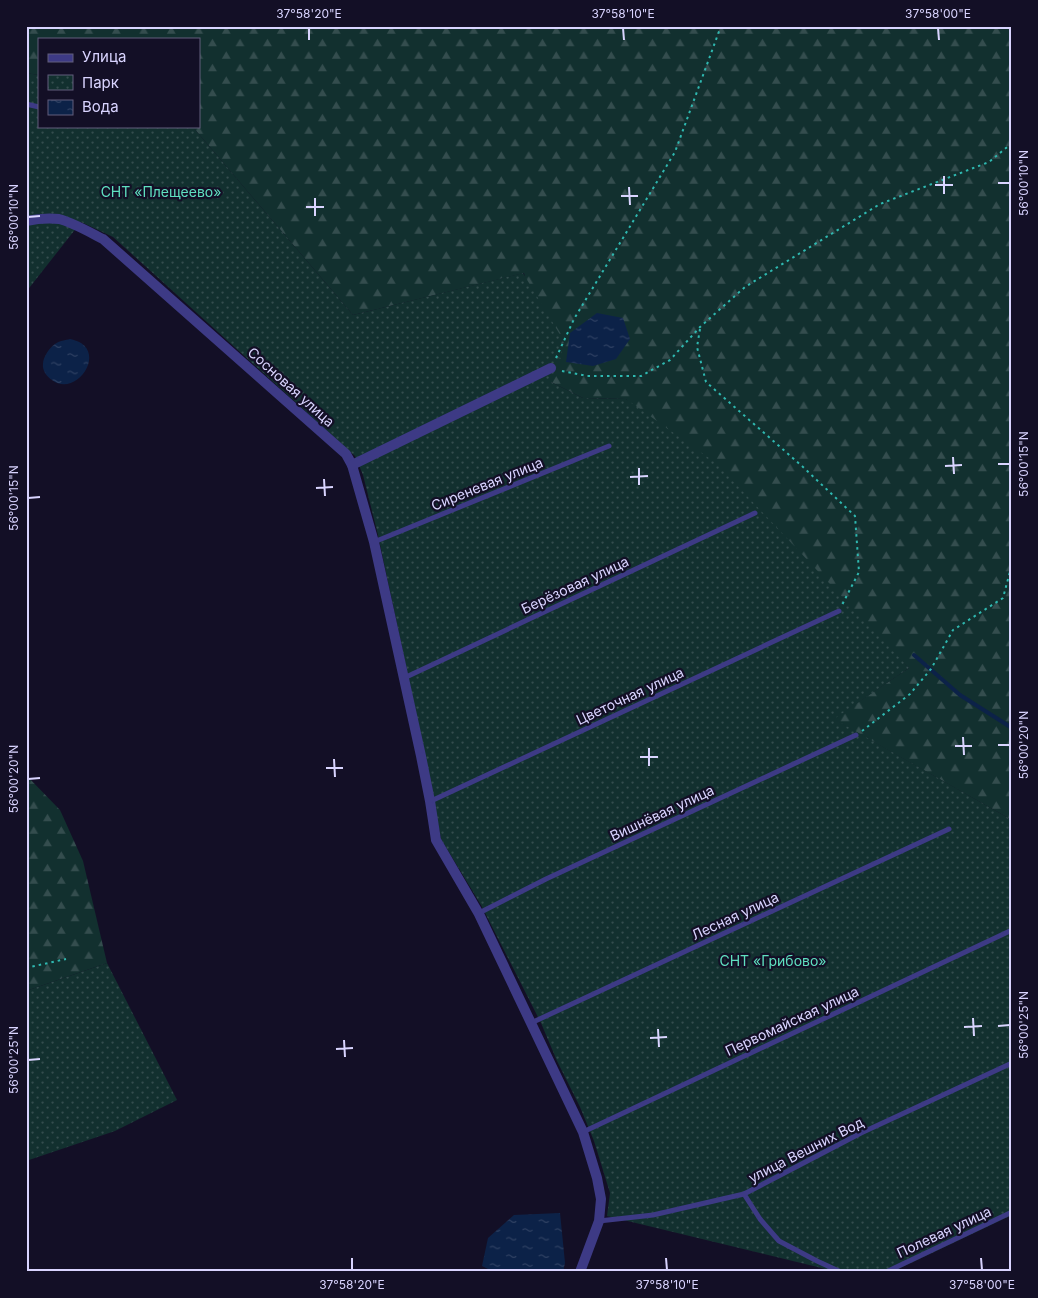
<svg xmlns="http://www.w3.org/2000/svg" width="1038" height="1298" viewBox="0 0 1038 1298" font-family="Inter,sans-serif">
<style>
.forest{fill:url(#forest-firs)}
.park{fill:url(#park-dots)}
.water{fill:url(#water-ripples)}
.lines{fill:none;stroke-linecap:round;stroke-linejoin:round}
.stream{stroke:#0c2248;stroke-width:4}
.path{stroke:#2fb8b0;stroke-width:2;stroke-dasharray:2.5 4;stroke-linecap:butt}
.lane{stroke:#3d3a85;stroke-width:5}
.street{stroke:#3d3a85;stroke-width:10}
.ticks{fill:none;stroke:#d9d4ff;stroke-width:2}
.labels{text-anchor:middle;stroke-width:4.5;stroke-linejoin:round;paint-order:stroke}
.park-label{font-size:14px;fill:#5fe0c0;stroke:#130f26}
.street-label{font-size:14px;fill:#d9d4ff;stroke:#130f26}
.neatline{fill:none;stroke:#d9d4ff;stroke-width:2}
.ticks-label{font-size:12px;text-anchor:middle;fill:#d9d4ff}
</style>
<defs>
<pattern id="forest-firs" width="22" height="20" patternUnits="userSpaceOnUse" patternTransform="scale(1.25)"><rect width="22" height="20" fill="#12302f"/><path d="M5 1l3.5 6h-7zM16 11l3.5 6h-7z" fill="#344d4e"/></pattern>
<pattern id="park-dots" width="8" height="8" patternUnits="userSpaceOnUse" patternTransform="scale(1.25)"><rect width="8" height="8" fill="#12302f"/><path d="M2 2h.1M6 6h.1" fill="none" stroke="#344d4e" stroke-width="1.8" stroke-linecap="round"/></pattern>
<pattern id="water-ripples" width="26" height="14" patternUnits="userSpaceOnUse" patternTransform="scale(1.25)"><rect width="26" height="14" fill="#0c2248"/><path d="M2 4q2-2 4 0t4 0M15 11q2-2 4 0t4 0" fill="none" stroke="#2f4163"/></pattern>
</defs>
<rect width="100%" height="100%" fill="#130f26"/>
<g class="forest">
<path d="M26,26H1012V820L833,719L909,668L626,399L583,398L551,382L524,273L353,315L192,126H199V39H39V75L26,73Z"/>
<path d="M26,775L60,810L83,861L107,963L26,991Z"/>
</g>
<g class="park">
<path d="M26,73L39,75V126H192L353,315L523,273L565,343L551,382L583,398L626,399L716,463L909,668L834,719L1012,820V1215L892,1272H838L607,1216L610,1193L594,1141L580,1107L557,1061L541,1023L481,905L441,839L428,769L378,535L363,475L355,456L113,237L81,222L26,292Z"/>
<path d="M107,963L177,1100L115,1131L26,1161V991Z"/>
</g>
<g class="water">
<path d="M597,313L623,318L630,339L616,359L593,366L566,362L570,333Z"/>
<path d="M70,339C74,340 78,341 81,343C104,358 74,397 52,380C47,377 42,370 43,364C43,357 50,347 55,344C59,341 66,340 70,339Z"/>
<path d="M560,1213L565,1263L563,1272H494L482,1266L488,1238L514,1215Z"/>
</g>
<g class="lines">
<path class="stream" d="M914,655L960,695L1012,728"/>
<g class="path">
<path d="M700,329L697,347L706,382L803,467L855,516L859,572L842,605"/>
<path d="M556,358L574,319L675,152L721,26"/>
<path d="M562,371L587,376H641L670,360L700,327L745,287L880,204L989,162L1012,143"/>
<path d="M862,731L910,694L931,669L953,630L1003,598L1012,564"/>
<path d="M26,968L66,959"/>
</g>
<g class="lane">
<path d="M26,104L39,107"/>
<path d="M374,542L609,446"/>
<path d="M404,678L755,513"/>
<path d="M431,801L839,611"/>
<path d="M479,913L546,879L856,735"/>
<path d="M531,1023L949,829"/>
<path d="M583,1132L1012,930"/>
<path d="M744,1194L760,1219L779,1241L817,1261L841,1272"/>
<path d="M599,1221L653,1215L744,1194L861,1133L1012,1063"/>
<path d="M886,1272L1012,1212"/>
</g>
<g class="street">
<path d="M26,221C36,219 48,218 59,219C72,222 91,233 103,239L346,454L352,465L374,542L421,756L430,801L436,840L479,914L583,1132L597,1178L601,1199L599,1221L580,1272"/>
<path d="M352,465L551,368"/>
</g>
</g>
<path class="ticks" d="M309,28V40M623,28L624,40M938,28L939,40M944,176V194M998,183H1010M935,185H953M629,187L630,205M621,196H638M315,198V216M306,207H324M28,217L40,216M953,457L954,474M998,464H1010M945,466L962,465M639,468V485M630,477L648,476M324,479L325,496M316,488L333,487M28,498L40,497M963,737L964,755M998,745H1010M955,746H972M649,748V766M640,757H658M334,759L335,777M326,768H343M28,779L40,778M973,1018L974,1036M998,1026L1010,1025M964,1027L982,1026M658,1029L659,1047M650,1038L667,1037M344,1040L345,1057M336,1049L353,1048M28,1060L40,1059M352,1258V1270M666,1258L667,1270M981,1258L982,1270"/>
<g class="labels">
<g class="park-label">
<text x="161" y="197">СНТ «Плещеево»</text>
<text x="773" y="966">СНТ «Грибово»</text>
</g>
<g class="street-label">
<text transform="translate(291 387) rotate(42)" y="5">Сосновая улица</text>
<text transform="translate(487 484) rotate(-22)" y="5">Сиреневая улица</text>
<text transform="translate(575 585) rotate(-25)" y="5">Берёзовая улица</text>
<text transform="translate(630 696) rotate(-25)" y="5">Цветочная улица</text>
<text transform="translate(662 813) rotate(-25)" y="5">Вишнёвая улица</text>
<text transform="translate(735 916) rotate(-25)" y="5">Лесная улица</text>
<text transform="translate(792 1021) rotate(-25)" y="5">Первомайская улица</text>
<text transform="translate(806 1150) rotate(-27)" y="5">улица Вешних Вод</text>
<text transform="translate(944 1232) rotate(-25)" y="5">Полевая улица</text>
</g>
</g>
<rect width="1038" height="1298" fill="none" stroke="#130f26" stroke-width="55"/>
<rect x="38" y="38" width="162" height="90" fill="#130f26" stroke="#625e7d"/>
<rect x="48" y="54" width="25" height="8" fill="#3d3a85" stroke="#625e7d"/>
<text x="82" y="62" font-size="15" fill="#d9d4ff">Улица</text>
<rect x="48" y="75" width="25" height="15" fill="url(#park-dots)" stroke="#625e7d"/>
<text x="82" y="88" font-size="15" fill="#d9d4ff">Парк</text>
<rect x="48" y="100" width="25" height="15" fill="url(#water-ripples)" stroke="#625e7d"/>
<text x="82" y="112" font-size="15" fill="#d9d4ff">Вода</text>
<rect x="28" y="28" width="982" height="1242" class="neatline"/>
<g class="ticks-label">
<text x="309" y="18">37°58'20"E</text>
<text x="623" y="18">37°58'10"E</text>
<text x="938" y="18">37°58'00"E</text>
<text transform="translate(1024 183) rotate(-90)" y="4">56°00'10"N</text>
<text transform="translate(14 217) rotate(-90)" y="4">56°00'10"N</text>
<text transform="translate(1024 464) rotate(-90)" y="4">56°00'15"N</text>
<text transform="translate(14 498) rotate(-90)" y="4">56°00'15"N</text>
<text transform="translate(1024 745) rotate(-90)" y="4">56°00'20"N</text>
<text transform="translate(14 779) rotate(-90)" y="4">56°00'20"N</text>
<text transform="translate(1024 1025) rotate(-90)" y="4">56°00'25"N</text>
<text transform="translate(14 1060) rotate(-90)" y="4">56°00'25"N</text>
<text x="352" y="1289">37°58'20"E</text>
<text x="667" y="1289">37°58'10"E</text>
<text x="982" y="1289">37°58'00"E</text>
</g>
</svg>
